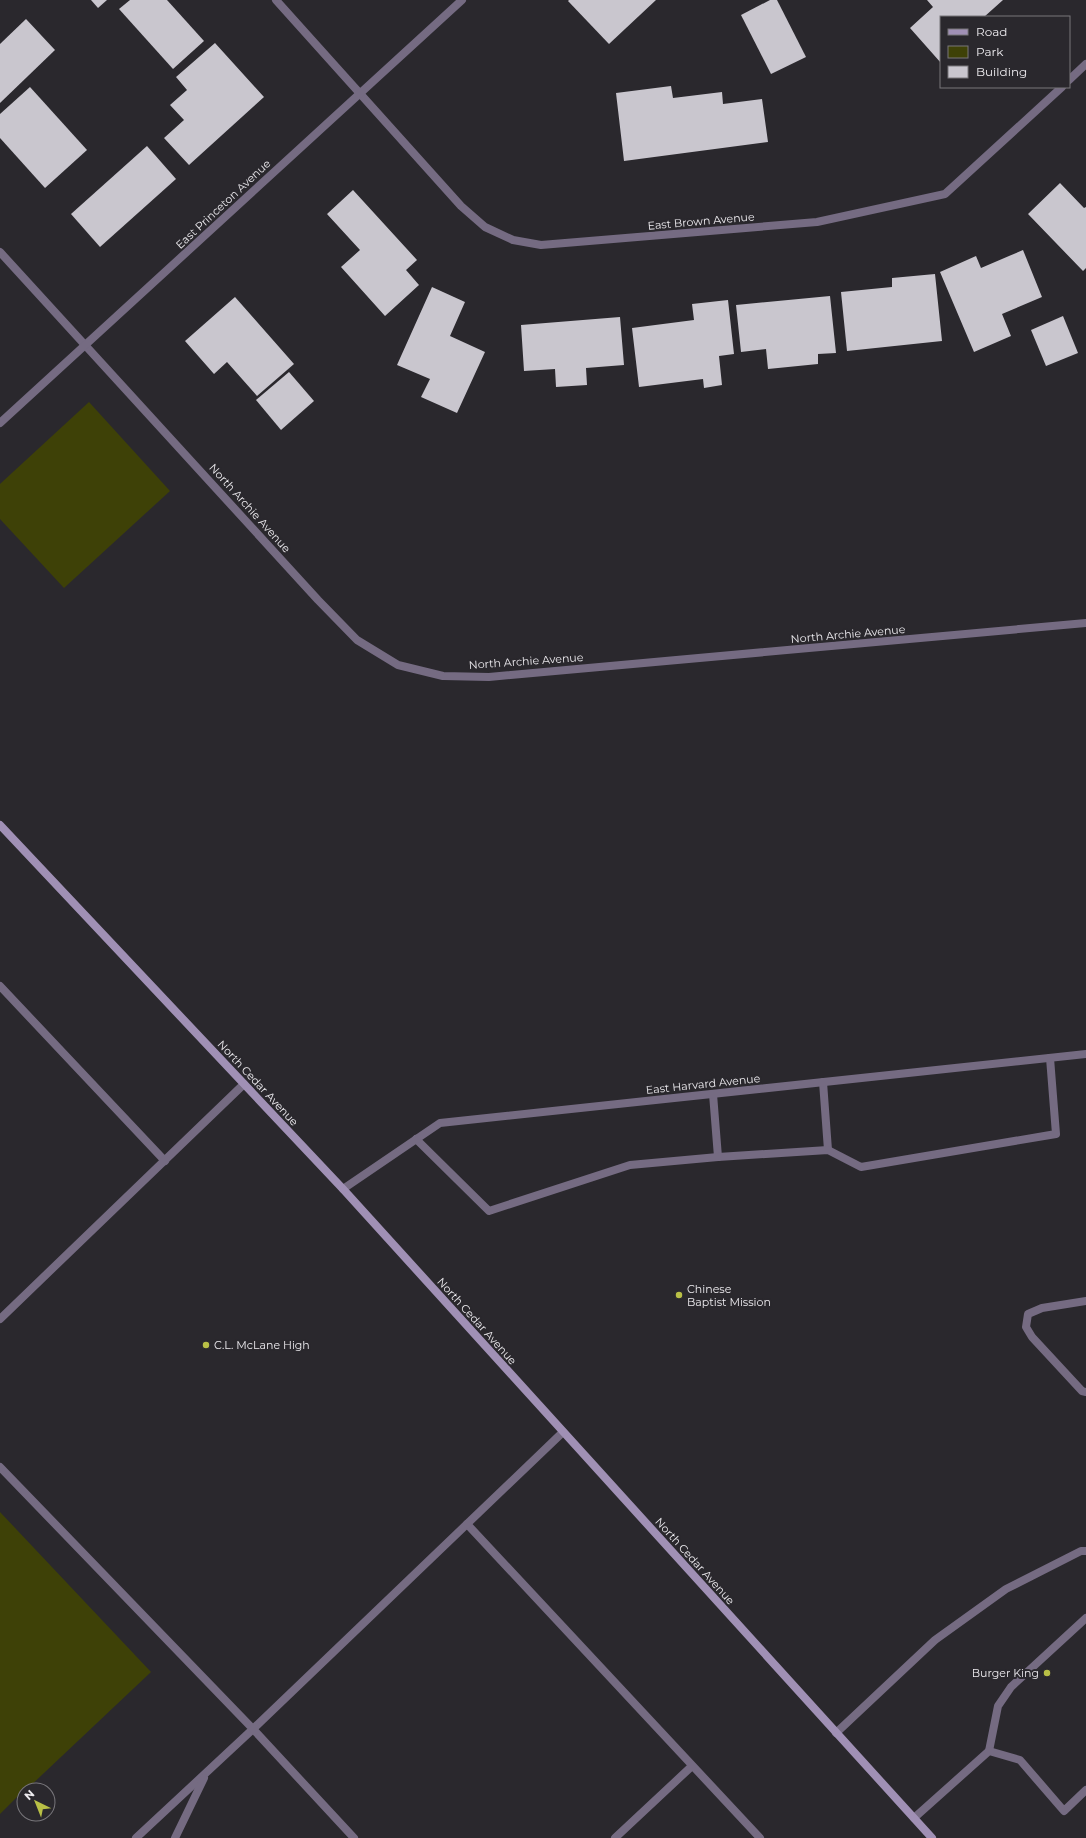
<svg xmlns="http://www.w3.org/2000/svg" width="1086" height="1838" viewBox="0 0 1086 1838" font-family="Montserrat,sans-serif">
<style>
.green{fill:#3e4107}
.building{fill:#c9c6ce}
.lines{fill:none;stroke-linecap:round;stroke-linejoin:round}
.lane{stroke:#756b82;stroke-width:8}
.street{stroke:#756b82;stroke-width:8}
.secondary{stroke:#a090b5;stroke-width:8}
.poi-dot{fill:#b9c046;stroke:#2a282d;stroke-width:1.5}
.labels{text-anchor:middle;stroke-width:4;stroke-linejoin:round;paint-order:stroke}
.street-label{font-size:11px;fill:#edebef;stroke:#2a282d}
.poi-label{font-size:11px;fill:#edebef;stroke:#2a282d;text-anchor:start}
</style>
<rect width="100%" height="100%" fill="#2a282d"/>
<g class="green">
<path d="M89,402L170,491L64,588L0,519V484Z"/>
<path d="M0,1512L151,1672L26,1790H24L0,1814Z"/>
</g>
<g class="building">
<path d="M91,0H107L98,8Z"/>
<path d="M130,0H167L204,41L173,69L119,9Z"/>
<path d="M569,0H656L609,44L568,1Z"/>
<path d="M770,0H777L806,57L771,74L741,15Z"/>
<path d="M927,0H1003L984,17H941V63L910,28L933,7Z"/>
<path d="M26,19L55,50L0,103V44Z"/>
<path d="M215,43L264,97L189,165L164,138L184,120L170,105L187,90L176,77Z"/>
<path d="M671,86L673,98L722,92L723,104L762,99L768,142L624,161L616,93Z"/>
<path d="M30,87L87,150L45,188L0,138V114Z"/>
<path d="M147,146L176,179L100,247L71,214Z"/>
<path d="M1060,183L1084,208L1086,207V268L1083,271L1028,214Z"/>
<path d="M353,190L417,260L406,270L419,285L385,316L341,267L360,250L327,214Z"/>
<path d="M1023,250L1042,297L1002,314L1011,336L974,352L940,272L976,256L981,268Z"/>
<path d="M935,274L942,341L847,351L841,292L892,287V278Z"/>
<path d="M432,287L465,302L450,336L485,352L457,413L421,397L430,379L397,365Z"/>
<path d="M830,296L836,353L818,354V364L768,369L766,349L741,352L736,305Z"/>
<path d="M235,297L294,364L257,396L227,362L214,374L185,341Z"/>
<path d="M728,300L734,354L719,356L722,385L704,388L703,379L639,387L632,328L694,320L692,304Z"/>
<path d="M1063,316L1078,353L1046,366L1031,330Z"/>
<path d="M620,317L624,365L586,368L587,385L556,387L555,369L524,371L521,325Z"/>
<path d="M289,372L314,401L281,430L256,400Z"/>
</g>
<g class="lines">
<g class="lane">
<path d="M0,986L165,1161"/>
<path d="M823,1082L828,1150"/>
<path d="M713,1094L718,1157"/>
<path d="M416,1139L489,1211L630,1165L718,1157L828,1150L861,1167L1056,1134L1050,1058"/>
<path d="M1086,1301L1042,1308L1028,1314L1026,1327L1032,1337L1082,1391L1086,1392"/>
<path d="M0,1319L244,1084"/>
<path d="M0,1467L253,1729L136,1838"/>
<path d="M467,1524L760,1838"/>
<path d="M836,1733L935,1640L1006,1589L1081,1551H1086"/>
<path d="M989,1751L998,1706L1011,1687L1086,1618"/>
<path d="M914,1818L989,1751L1020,1760L1064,1811L1086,1790"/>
<path d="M175,1838L204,1778"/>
<path d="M354,1838L253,1729L563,1432"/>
<path d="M615,1838L692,1766"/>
</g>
<g class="street">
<path d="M276,0L461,206L485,227L513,240L541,245L817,222L945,194L1062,87"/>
<path d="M1069,80L1086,64"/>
<path d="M0,252L318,600L357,640L398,665L443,676L489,677L1086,623"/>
<path d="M0,423L462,0"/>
<path d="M343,1189L440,1123L1086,1054"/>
</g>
<path class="secondary" d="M0,825L343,1189L932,1838"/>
</g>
<g class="poi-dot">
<circle cx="679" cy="1295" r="4"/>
<circle cx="206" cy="1345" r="4"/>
<circle cx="1047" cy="1673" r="4"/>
</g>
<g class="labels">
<g class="street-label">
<text transform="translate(223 204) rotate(-43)" y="4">East Princeton Avenue</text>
<text transform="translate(701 221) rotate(-5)" y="4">East Brown Avenue</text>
<text transform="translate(250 508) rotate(48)" y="4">North Archie Avenue</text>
<text transform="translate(848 634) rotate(-5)" y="4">North Archie Avenue</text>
<text transform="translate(526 661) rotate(-4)" y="4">North Archie Avenue</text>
<text transform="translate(258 1083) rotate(47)" y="4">North Cedar Avenue</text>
<text transform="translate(703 1084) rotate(-6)" y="4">East Harvard Avenue</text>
<text transform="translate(477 1321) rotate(48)" y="4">North Cedar Avenue</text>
<text transform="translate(695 1561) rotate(48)" y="4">North Cedar Avenue</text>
</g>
<g class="poi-label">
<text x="687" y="1293">Chinese<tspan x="687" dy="13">Baptist Mission</tspan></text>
<text x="214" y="1349">C.L. McLane High</text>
<text x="1039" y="1677" text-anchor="end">Burger King</text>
</g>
</g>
<rect x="940" y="16" width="130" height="72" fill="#2a282d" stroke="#78767b"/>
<rect x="948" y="29" width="20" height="6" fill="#a090b5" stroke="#78767b"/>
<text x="976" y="36" font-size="12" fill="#edebef">Road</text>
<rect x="948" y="46" width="20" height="12" fill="#3e4107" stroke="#78767b"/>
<text x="976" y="56" font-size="12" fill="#edebef">Park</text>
<rect x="948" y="66" width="20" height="12" fill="#c9c6ce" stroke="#78767b"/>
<text x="976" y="76" font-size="12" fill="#edebef">Building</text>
<g transform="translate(36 1802) rotate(317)"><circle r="19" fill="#2a282d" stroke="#78767b"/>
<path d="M0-3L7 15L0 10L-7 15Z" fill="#b9c046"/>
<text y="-6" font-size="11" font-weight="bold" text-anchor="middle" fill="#edebef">N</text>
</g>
</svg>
